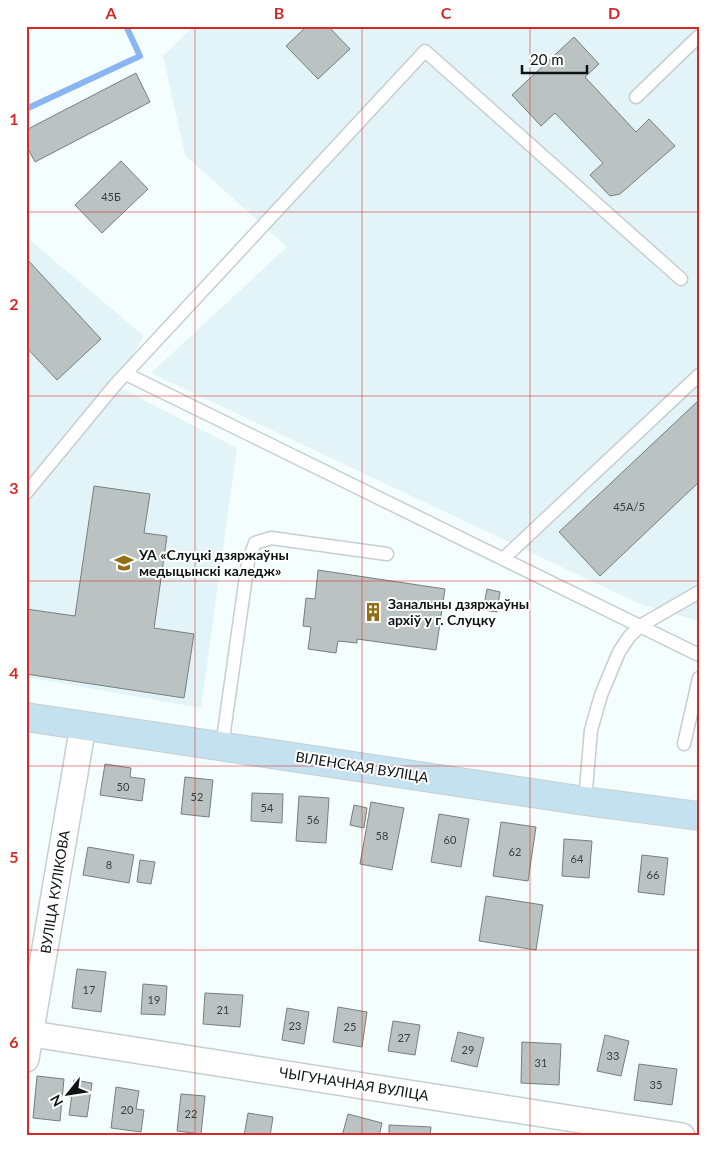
<svg xmlns="http://www.w3.org/2000/svg" width="725" height="1162" viewBox="0 0 725 1162" font-family="Lato,sans-serif">
<style>
.built{fill:#e2f4f7}
.lines{fill:none;stroke-linecap:round;stroke-linejoin:round}
.stream{stroke:#8ab5f3;stroke-width:6}
.building{fill:#bbc3c2;stroke:#777f7e}
.lane-casing{stroke:#c6ced0;stroke-width:15}
.street-casing{stroke:#c6ced0;stroke-width:28}
.secondary-casing{stroke:#c6ced0;stroke-width:30}
.lane{stroke:#fff;stroke-width:12}
.street{stroke:#fff;stroke-width:25}
.secondary{stroke:#c4e1ef;stroke-width:28}
.grid{fill:none;stroke:#d62828;stroke-width:1;stroke-opacity:0.55}
.labels{text-anchor:middle;stroke-width:4;stroke-linejoin:round;paint-order:stroke}
.number-label{font-size:11px;fill:#3a3e3e}
.poi-label{font-size:14px;font-weight:bold;fill:#0f1212;stroke:#fff;text-anchor:start}
.street-label{font-size:14px;fill:#0f1212;stroke:#fff}
.neatline{fill:none;stroke:#d62828;stroke-width:2}
.grid-label{font-size:16px;text-anchor:middle;font-weight:bold;fill:#d62828}
</style>
<rect width="100%" height="100%" fill="#f5feff"/>
<g class="built">
<path d="M194,26H699V621L640,604L151,373L287,247L185,155L163,56Z"/>
<path d="M26,237L144,336L115,385L237,448L201,708L26,677Z"/>
</g>
<g class="lines">
<path class="stream" d="M26,109L140,56L126,26"/>
</g>
<g class="building">
<path d="M307,26H328L350,49L318,79L286,46Z"/>
<path d="M574,37L599,64L585,77L636,132L649,119L675,146L620,194L610,196L590,175L603,163L555,113L541,126L512,95Z"/>
<path d="M136,73L150,102L35,162L26,145V130Z"/>
<path d="M121,161L148,189L102,233L75,205Z"/>
<path d="M26,258L101,339L57,380L26,347Z"/>
<path d="M699,400V482L600,576L559,532Z"/>
<path d="M94,486L150,494L144,533L167,536L154,628L194,634L184,698L26,674V609L75,616Z"/>
<path d="M318,570L445,589L436,650L357,639V643L338,641L336,653L308,649L311,627L303,626L306,598L315,599Z"/>
<path d="M487,589L500,592L497,612L483,610Z"/>
<path d="M105,764L131,768L130,777L145,779L142,801L100,795Z"/>
<path d="M185,777L213,780L209,817L181,814Z"/>
<path d="M252,793L283,794L282,823L251,821Z"/>
<path d="M299,796L329,798L326,843L296,841Z"/>
<path d="M371,802L404,808L392,870L360,864Z"/>
<path d="M354,805L367,808L364,828L350,825Z"/>
<path d="M439,814L469,819L461,867L431,862Z"/>
<path d="M501,822L536,827L528,881L493,876Z"/>
<path d="M564,839L592,841L589,878L562,876Z"/>
<path d="M88,847L134,855L129,883L83,875Z"/>
<path d="M642,855L668,858L664,895L638,892Z"/>
<path d="M140,860L155,862L151,884L137,882Z"/>
<path d="M486,896L543,905L536,950L479,941Z"/>
<path d="M77,969L106,972L101,1012L72,1008Z"/>
<path d="M143,984L167,986L165,1015L141,1014Z"/>
<path d="M205,993L243,995L240,1027L203,1024Z"/>
<path d="M338,1007L367,1012L362,1047L333,1042Z"/>
<path d="M287,1008L309,1012L304,1044L282,1040Z"/>
<path d="M393,1021L420,1025L415,1055L388,1051Z"/>
<path d="M458,1032L484,1038L477,1067L451,1061Z"/>
<path d="M605,1035L629,1041L621,1076L597,1071Z"/>
<path d="M522,1042L561,1044L559,1085L521,1083Z"/>
<path d="M639,1064L677,1069L672,1105L634,1100Z"/>
<path d="M37,1076L64,1079L60,1121L33,1118Z"/>
<path d="M74,1080L92,1083L87,1117L69,1115Z"/>
<path d="M116,1087L139,1091L136,1109L144,1110L141,1132L111,1128Z"/>
<path d="M181,1094L205,1096L201,1134L177,1131Z"/>
<path d="M248,1113L273,1117L270,1136H244Z"/>
<path d="M348,1114L382,1123L379,1136H342Z"/>
<path d="M389,1125L431,1127L430,1136H389Z"/>
</g>
<g class="lines">
<g class="lane-casing">
<g id="lane">
<path d="M636,97L699,36"/>
<path d="M126,374L699,655"/>
<path d="M26,493L115,385L425,51L681,279"/>
<path d="M503,559L699,375"/>
<path d="M684,744L699,678"/>
<path d="M222,746L248,562L255,543L271,538L387,554"/>
<path d="M585,801L591,730L601,695L619,652L629,637L640,626L699,592"/>
</g>
</g>
<g class="street-casing">
<g id="street">
<path d="M26,1033L682,1136"/>
<path d="M26,1059L83,726"/>
</g>
</g>
<g class="secondary-casing">
<path id="secondary" d="M26,717L585,801L699,816"/>
</g>
<use href="#lane" class="lane"/>
<use href="#street" class="street"/>
<use href="#secondary" class="secondary"/>
</g>
<path class="grid" d="M195,26V1136M362,26V1136M530,26V1136M26,212H699M26,396H699M26,581H699M26,766H699M26,950H699"/>
<defs>
<g id="university-bare" transform="scale(1.5)"><path d="M0-5L7-2L0 1L-7-2ZM-4 1L0 2.5L4 1V4Q0 6-4 4Z" fill="#8f7015" stroke="#fff" stroke-width="2.5" paint-order="stroke"/></g>
<g id="building-bare" transform="scale(1.5)"><path d="M-4-6H4V6H1V3H-1V6H-4ZM-2.5-4.3h1.7v1.8h-1.7ZM.8-4.3h1.7v1.8H.8ZM-2.5-1h1.7V.8h-1.7ZM.8-1h1.7V.8H.8Z" fill="#8f7015" stroke="#fff" stroke-width="2.5" paint-order="stroke"/></g>
</defs>
<g fill-rule="evenodd">
<use href="#university-bare" x="124" y="563"/>
<use href="#building-bare" x="373" y="612"/>
</g>
<g class="labels">
<g class="number-label">
<text x="111" y="201">45Б</text>
<text x="629" y="511">45А/5</text>
<text x="123" y="791">50</text>
<text x="197" y="801">52</text>
<text x="267" y="812">54</text>
<text x="313" y="824">56</text>
<text x="382" y="840">58</text>
<text x="450" y="844">60</text>
<text x="515" y="856">62</text>
<text x="577" y="863">64</text>
<text x="109" y="869">8</text>
<text x="653" y="879">66</text>
<text x="89" y="994">17</text>
<text x="154" y="1004">19</text>
<text x="223" y="1014">21</text>
<text x="295" y="1030">23</text>
<text x="350" y="1031">25</text>
<text x="404" y="1042">27</text>
<text x="468" y="1054">29</text>
<text x="613" y="1060">33</text>
<text x="541" y="1067">31</text>
<text x="656" y="1089">35</text>
<text x="127" y="1114">20</text>
<text x="191" y="1118">22</text>
</g>
<g class="poi-label">
<text x="139" y="560">УА «Слуцкі дзяржаўны<tspan x="139" dy="16">медыцынскі каледж»</tspan></text>
<text x="388" y="609">Занальны дзяржаўны<tspan x="388" dy="16">архіў у г. Слуцку</tspan></text>
</g>
<g class="street-label">
<text transform="translate(362 767) rotate(9)" y="5">ВІЛЕНСКАЯ ВУЛІЦА</text>
<text transform="translate(55 892) rotate(-81)" y="5">ВУЛІЦА КУЛІКОВА</text>
<text transform="translate(354 1084) rotate(9)" y="5">ЧЫГУНАЧНАЯ ВУЛІЦА</text>
</g>
</g>
<rect width="725" height="1162" fill="none" stroke="#ffffff" stroke-width="55"/>
<g transform="translate(68 1094) rotate(240)" stroke="#ffffff" stroke-width="4" paint-order="stroke">
<path d="M0-4L9 19L0 12L-9 19Z" fill="#0f1212"/>
<text y="-8" font-size="14" font-weight="bold" text-anchor="middle" fill="#0f1212">N</text>
</g>
<path d="M522 65v8h65v-8" fill="none" stroke="#0f1212" stroke-width="2.5"/>
<text x="530" y="65" font-size="15" fill="#0f1212" stroke="#ffffff" stroke-width="4" paint-order="stroke">20 m</text>
<rect x="28" y="28" width="670" height="1106" class="neatline"/>
<g class="grid-label">
<text x="111" y="19">A</text>
<text x="279" y="19">B</text>
<text x="446" y="19">C</text>
<text x="614" y="19">D</text>
<text x="14" y="125">1</text>
<text x="14" y="310">2</text>
<text x="14" y="494">3</text>
<text x="14" y="679">4</text>
<text x="14" y="863">5</text>
<text x="14" y="1048">6</text>
</g>
</svg>
